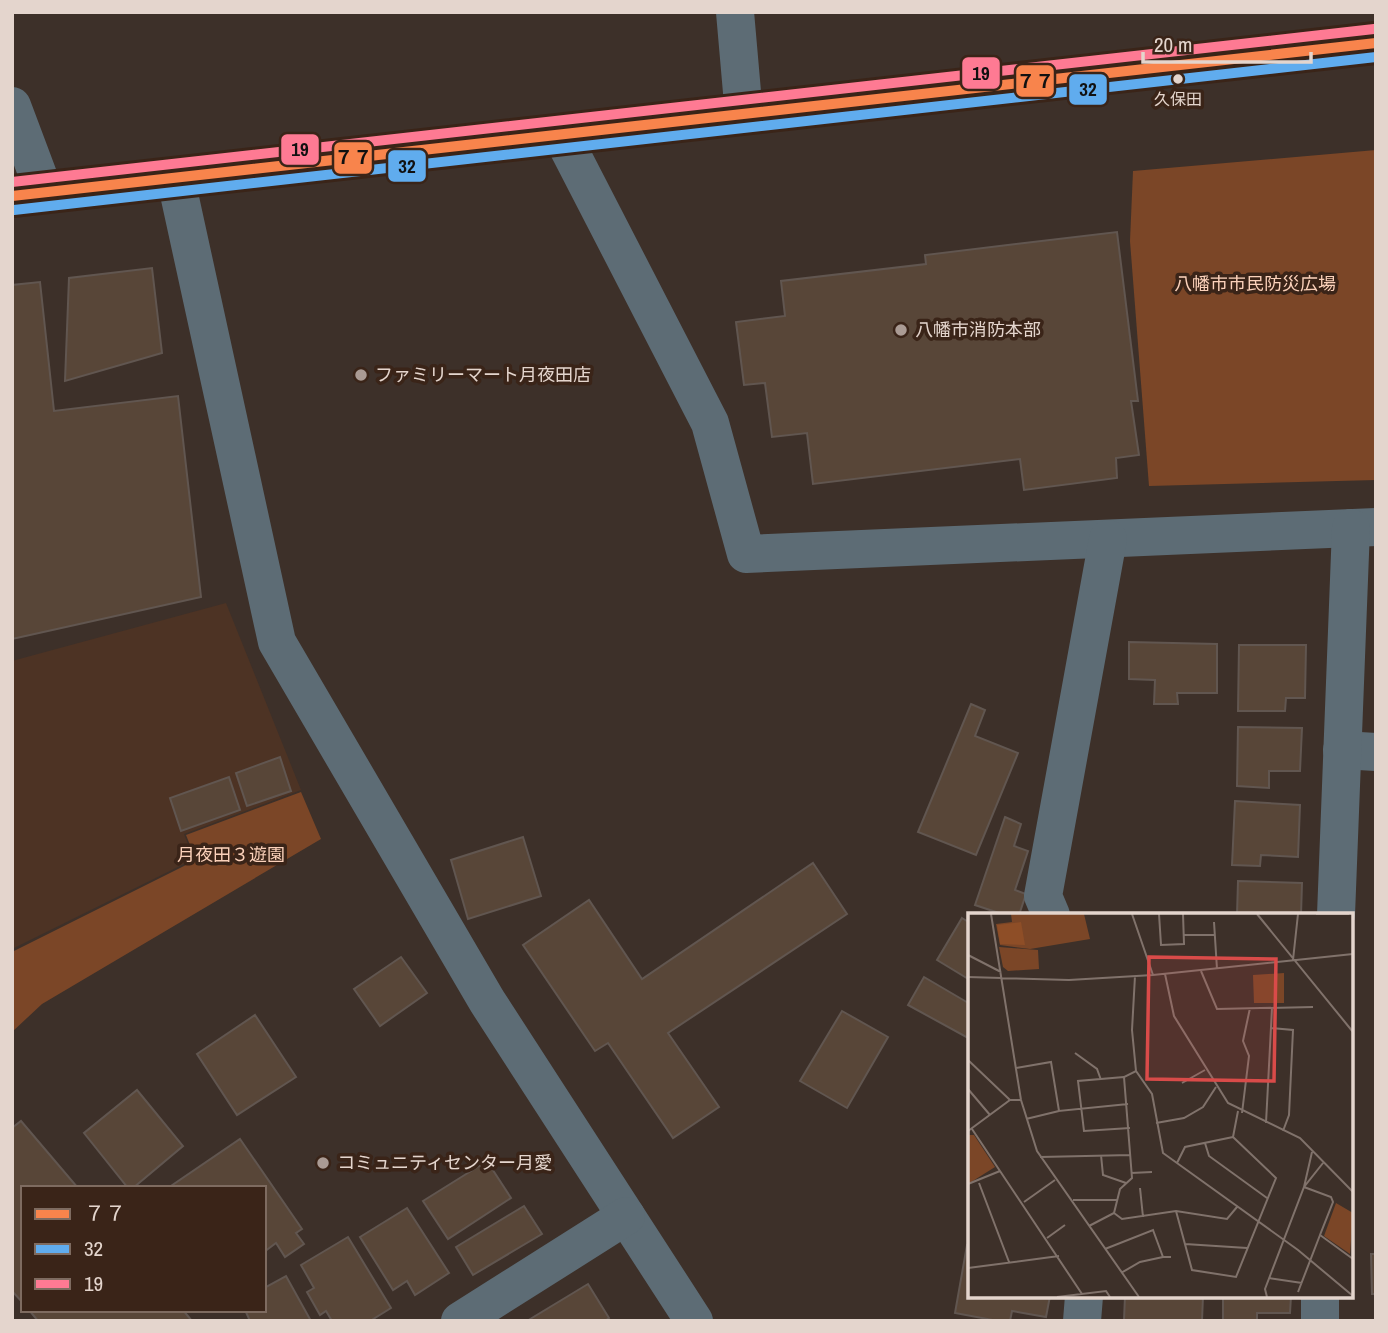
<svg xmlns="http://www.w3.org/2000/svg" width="1388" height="1333" viewBox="0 0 1388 1333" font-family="'Archivo Narrow','Noto Sans JP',sans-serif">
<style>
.built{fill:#4d3324}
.green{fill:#7b4627}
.building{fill:#584638;stroke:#615650;stroke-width:2}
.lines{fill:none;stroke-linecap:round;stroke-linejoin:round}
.minor{stroke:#5d6c75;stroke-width:38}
.bus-1-casing{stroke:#3a2418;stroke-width:16}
.bus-2-casing{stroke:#3a2418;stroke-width:16}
.bus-3-casing{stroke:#3a2418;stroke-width:16}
.bus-1{stroke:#f8844c;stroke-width:10}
.bus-2{stroke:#60acee;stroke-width:10}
.bus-3{stroke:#fe7a93;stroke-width:10}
.bus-dot{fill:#e4d5cd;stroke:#3a2418;stroke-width:2.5}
.poi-dot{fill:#aa9b94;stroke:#3a2418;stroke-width:2.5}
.labels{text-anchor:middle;stroke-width:7;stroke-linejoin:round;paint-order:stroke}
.bus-label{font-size:16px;fill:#e4d5cd;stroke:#3a2418}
.park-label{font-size:18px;fill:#fbd1ba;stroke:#3a2418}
.poi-label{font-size:18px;fill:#e4d5cd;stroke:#3a2418;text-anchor:start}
.inset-road{fill:none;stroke:#80726b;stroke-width:2}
.view{fill:#d94b49;fill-opacity:0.15;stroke:#d94b49;stroke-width:3.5}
.inset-edge{fill:none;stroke:#e4d5cd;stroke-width:3.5}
.line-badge{stroke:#3a2418;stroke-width:2.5}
.pale-badge-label{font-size:19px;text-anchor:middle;font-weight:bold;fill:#111}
</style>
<rect width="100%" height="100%" fill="#3d3029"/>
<path class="built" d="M226,603L301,790L184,834L194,859L12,949V661Z"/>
<g class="green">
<path d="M1376,150V480L1149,486L1130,241L1133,171Z"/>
<path d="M301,792L321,839L42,1004L12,1032V952L196,860L186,835Z"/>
</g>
<g class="building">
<path d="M1117,232L1138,401H1131L1139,455L1116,458L1117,478L1024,490L1020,459L813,484L807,433L772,437L765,383L744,385L736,322L785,316L781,281L926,264L925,255Z"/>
<path d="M152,268L162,353L65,381L69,278Z"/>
<path d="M40,282L54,411L178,396L201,597L12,639V285Z"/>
<path d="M1129,642L1217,644V693H1177L1178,704H1154L1155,680L1129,679Z"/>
<path d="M1239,645H1306L1305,698H1286L1285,711H1238Z"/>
<path d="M971,704L985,710L975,736L1018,753L976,855L918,832Z"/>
<path d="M1238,727L1302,728L1300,771H1269V788L1237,786Z"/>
<path d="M280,757L291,791L247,806L236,773Z"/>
<path d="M229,777L240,810L181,831L170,798Z"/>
<path d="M1235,801L1300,805L1298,857L1261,855L1260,866L1232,865Z"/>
<path d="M1005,817L1021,824L1014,846L1028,851L1015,890L1026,894L1019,915H1005L975,905Z"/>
<path d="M523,837L541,896L468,919L451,860Z"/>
<path d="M813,863L847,914L668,1033L719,1107L673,1138L608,1043L595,1051L523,945L589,900L642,979Z"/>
<path d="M1238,881L1302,883L1301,915H1237Z"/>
<path d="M962,918L970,923V980L937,960Z"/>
<path d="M401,957L427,993L380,1026L354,989Z"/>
<path d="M924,977L970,1004V1039L908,1005Z"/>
<path d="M842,1011L888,1037L847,1108L800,1081Z"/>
<path d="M255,1015L296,1077L237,1115L197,1054Z"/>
<path d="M137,1090L183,1146L133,1188H128L84,1133Z"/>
<path d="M21,1121L78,1188H23V1303L12,1291V1128Z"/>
<path d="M240,1139L302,1229L296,1233L304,1244L285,1257L276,1243L264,1252V1188H168Z"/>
<path d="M487,1161L511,1198L448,1239L423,1201Z"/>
<path d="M524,1206L542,1234L473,1275L456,1247Z"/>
<path d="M407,1208L449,1273L415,1295L407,1281L393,1290L360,1237Z"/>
<path d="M348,1237L391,1308L370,1321H332L326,1311L320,1315L307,1292L314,1288L301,1265Z"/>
<path d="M967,1245L970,1246V1296H1050L1046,1317L1012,1311L1010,1321H998L955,1313Z"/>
<path d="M1371,1254H1376V1294H1372Z"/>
<path d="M286,1276L311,1321H250L245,1310H264V1288Z"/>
<path d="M588,1284L609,1318L605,1321H527Z"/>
<path d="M1125,1296H1203L1202,1321L1124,1320Z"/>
<path d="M1223,1296H1291L1290,1313H1257V1321H1223Z"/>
<path d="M29,1310H183L192,1321H38Z"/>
</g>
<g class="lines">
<g class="minor">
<path d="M735,12L744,115"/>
<path d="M12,106L45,194"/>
<path d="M562,136L710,423L746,554L1376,527"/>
<path d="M176,180L277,642L487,1001L694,1321"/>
<path d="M12,196L1376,43"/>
<path d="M1342,750L1376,752"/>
<path d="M1051,915L1043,896L1108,539"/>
<path d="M1336,915L1351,528"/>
<path d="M460,1321L626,1216"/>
<path d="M1082,1321L1084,1296"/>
<path d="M1320,1321V1296"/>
</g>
<g class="bus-1-casing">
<path id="bus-1" d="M12,196L1376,43"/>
</g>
<g class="bus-2-casing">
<path id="bus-2" d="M14,210L1376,57"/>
</g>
<g class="bus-3-casing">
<path id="bus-3" d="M12,182L1374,29"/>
</g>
<use href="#bus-1" class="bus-1"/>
<use href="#bus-2" class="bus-2"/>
<use href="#bus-3" class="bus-3"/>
</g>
<circle class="bus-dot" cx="1178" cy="79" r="6"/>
<g class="poi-dot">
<circle cx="901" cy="330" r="7"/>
<circle cx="361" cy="375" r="7"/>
<circle cx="323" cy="1163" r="7"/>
</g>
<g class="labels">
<g class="bus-label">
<text x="1178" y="105">久保田</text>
</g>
<g class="park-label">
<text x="1255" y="290">八幡市市民防災広場</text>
<text x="231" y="861">月夜田３遊園</text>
</g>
<g class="poi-label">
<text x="915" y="336">八幡市消防本部</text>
<text x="375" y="381">ファミリーマート月夜田店</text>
<text x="337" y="1169">コミュニティセンター月愛</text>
</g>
</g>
<g transform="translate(968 913)">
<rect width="385" height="385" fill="#3d3029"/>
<path d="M43,1H116L122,26L62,36L32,32L28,11L44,9ZM31,34L70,37L71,56L40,58L35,54ZM316,60V90H286L285,62ZM0,222H6L27,254L0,271ZM368,290L385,300L382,341L356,323Z" fill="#7b4627"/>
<path d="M53,9L57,32L32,31L29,12Z" fill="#8e4e27"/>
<path class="inset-road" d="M23,1L53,187L69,238L171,384M164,1L185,62M191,1L193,32L216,31L215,1M289,1L385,119M348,1H381M246,9L249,56M215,22H247M0,42L33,59M325,47L330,1M233,58L249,96L345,94M197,61L206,103L260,190L332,225L385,279M167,63L164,117L168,158M0,64L101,67L185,62L385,41M303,115L325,117L321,202L315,218M107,140L129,156L133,167M0,147L42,187M48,155L83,149L91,198L160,191M156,164L110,168L116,218L162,215M214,170L237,157M0,176L22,202M274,200L281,143L275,128L282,95M58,206L91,198M188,210L216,205L235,194L248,174M298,210L304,95M4,216L114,381M0,218L42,187H53M265,224L270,198M237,230L241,243L299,285M344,239L336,274L363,284L365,289L352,322L385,346M133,242L135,262L158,270M72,244L163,242M209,250L217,234L265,224M163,260L184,259M11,270L41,349M0,271L32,258M172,275L175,304M105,287H150M56,289L87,267M208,298L224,357L268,364L308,265L265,224M146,300L154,306L208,298L259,306L269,294M121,313L146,300L152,276L164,265L156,164L168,158L184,181L195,240L330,337L385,383M79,325L97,312M217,331L279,335M137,336L185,317L195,344H203M0,355L91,343M153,360L172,349L195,344M301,365L334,370M330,379L352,322M89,384L138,378L142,384M299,384L297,376L336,274L355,250"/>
<path class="view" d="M181,44L308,46L306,168L179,166Z"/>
<rect width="385" height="385" class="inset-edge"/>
</g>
<g class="line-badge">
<rect x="961" y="56" width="40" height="34" rx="7" fill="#fe7a93"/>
<rect x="1015" y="64" width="40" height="34" rx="7" fill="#f8844c"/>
<rect x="1068" y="73" width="40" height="33" rx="7" fill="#60acee"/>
<rect x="280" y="133" width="40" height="33" rx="7" fill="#fe7a93"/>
<rect x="333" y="141" width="40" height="34" rx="7" fill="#f8844c"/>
<rect x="387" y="149" width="40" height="34" rx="7" fill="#60acee"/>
</g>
<g class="pale-badge-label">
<text x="981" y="80">19</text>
<text x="1035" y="88">７７</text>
<text x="1088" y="96">32</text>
<text x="300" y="156">19</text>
<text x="353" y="164">７７</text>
<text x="407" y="173">32</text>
</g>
<rect width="1388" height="1333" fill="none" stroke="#e4d5cd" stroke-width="28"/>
<rect x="21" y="1186" width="245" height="126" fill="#3a2418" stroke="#7e6b60" stroke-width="2"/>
<rect x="35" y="1209" width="35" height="10" fill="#f8844c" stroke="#7e6b60" stroke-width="2"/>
<text x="84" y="1221" font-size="21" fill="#e4d5cd">７７</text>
<rect x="35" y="1244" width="35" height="10" fill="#60acee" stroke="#7e6b60" stroke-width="2"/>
<text x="84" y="1256" font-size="21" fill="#e4d5cd">32</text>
<rect x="35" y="1279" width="35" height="10" fill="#fe7a93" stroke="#7e6b60" stroke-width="2"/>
<text x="84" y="1291" font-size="21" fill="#e4d5cd">19</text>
<path d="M1143 52v10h168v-10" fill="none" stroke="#e4d5cd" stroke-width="3.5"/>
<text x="1154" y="52" font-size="21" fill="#e4d5cd" stroke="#3a2418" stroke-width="5" paint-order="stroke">20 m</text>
</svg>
